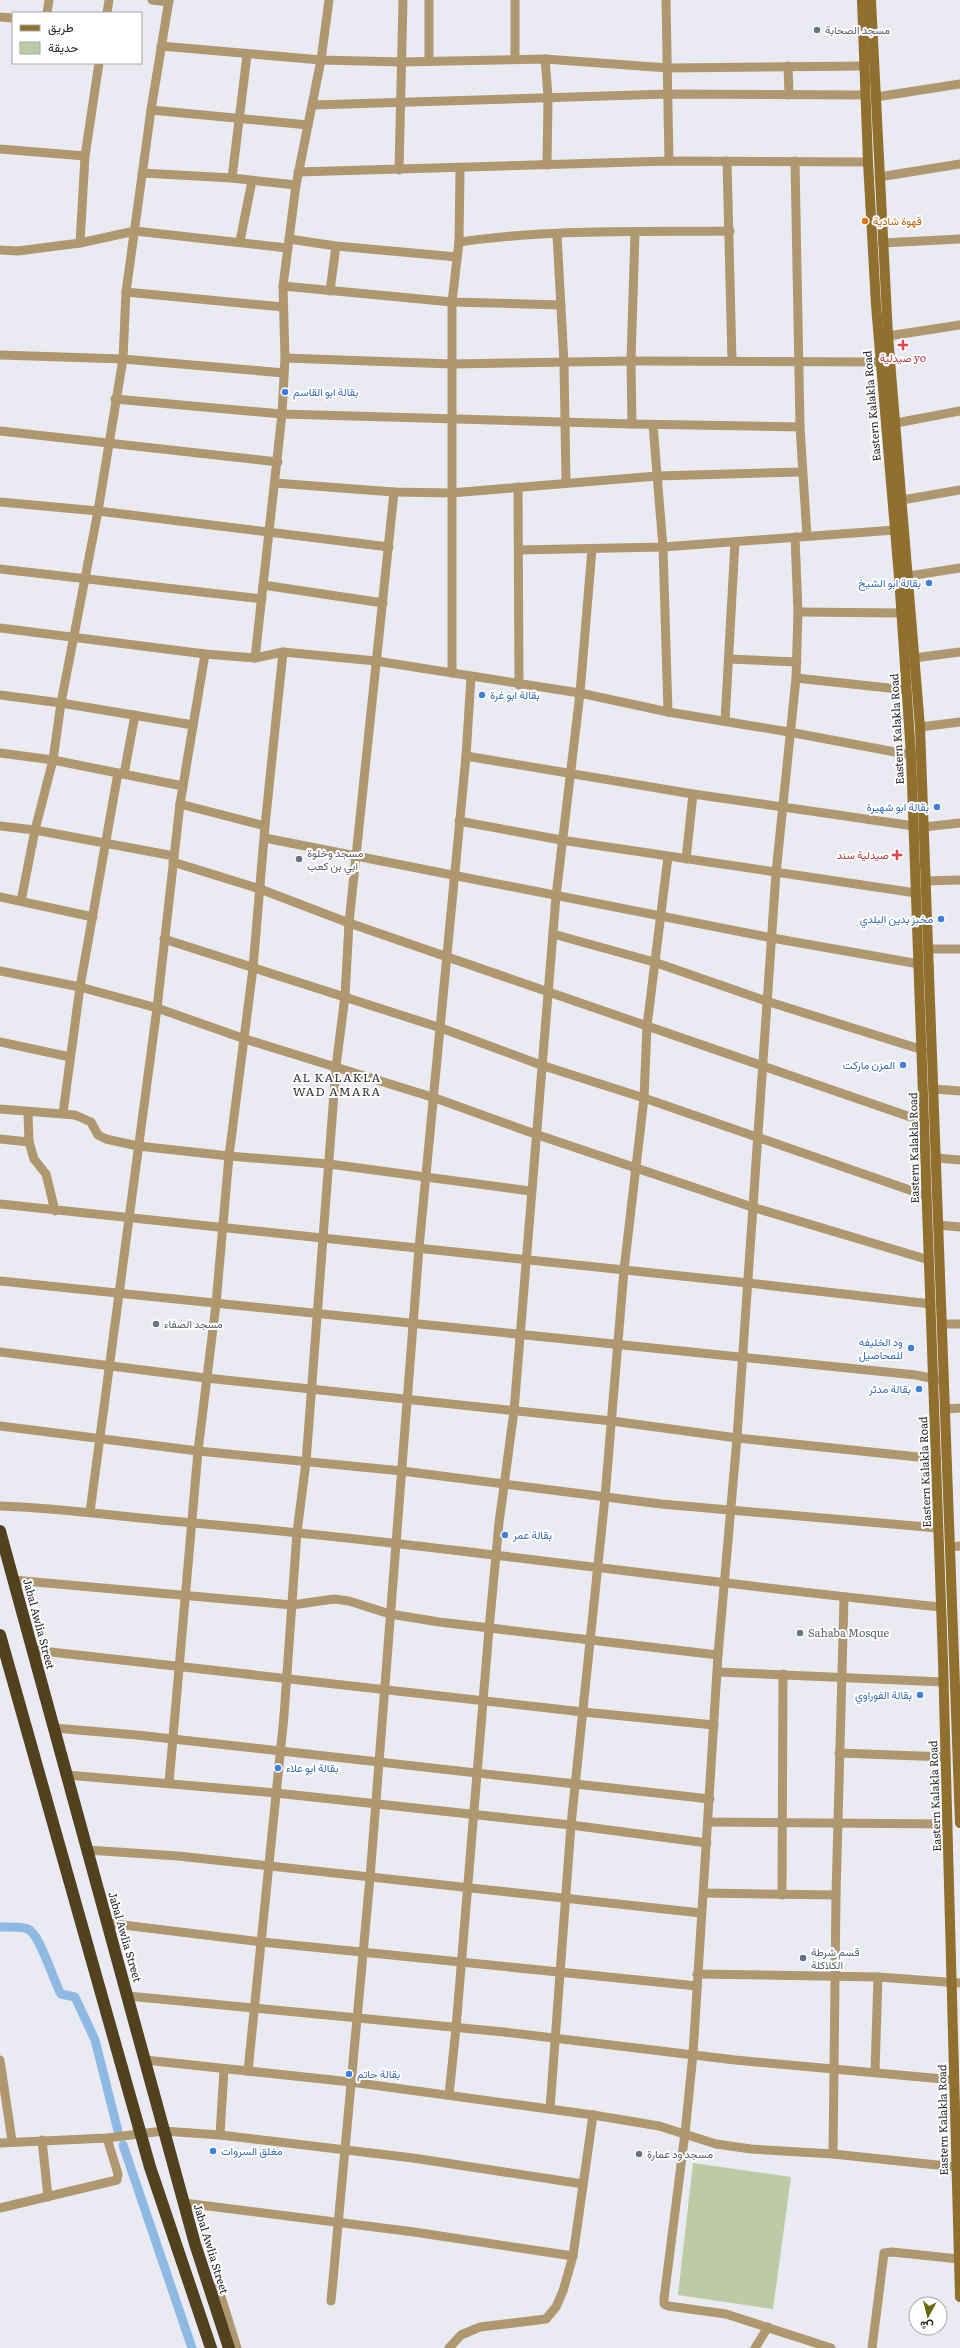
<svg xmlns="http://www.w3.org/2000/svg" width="960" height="2348" viewBox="0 0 960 2348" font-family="Literata,Vazirmatn,serif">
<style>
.green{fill:#becaa4}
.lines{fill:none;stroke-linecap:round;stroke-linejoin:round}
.canal{stroke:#8eb9e3;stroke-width:9}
.street{stroke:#af9870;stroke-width:9}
.secondary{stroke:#916f2e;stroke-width:10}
.highway{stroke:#52411f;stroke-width:12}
.worship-dot{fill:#6b7280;stroke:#fff;stroke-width:1.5}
.food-dot{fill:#e8710a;stroke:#fff;stroke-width:1.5}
.health-dot{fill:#e0444e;stroke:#fff;stroke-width:1.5}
.shop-dot{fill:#3f7fe0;stroke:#fff;stroke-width:1.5}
.service-dot{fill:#5c6f8a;stroke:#fff;stroke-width:1.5}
.labels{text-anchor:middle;stroke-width:4;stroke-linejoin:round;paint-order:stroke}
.worship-label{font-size:11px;fill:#5b616d;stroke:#fff;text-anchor:start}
.food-label{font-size:11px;fill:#c56008;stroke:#fff;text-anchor:start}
.health-label{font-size:11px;fill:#be3a42;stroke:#fff}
.shop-label{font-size:11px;fill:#366cbe;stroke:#fff;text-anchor:end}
.street-label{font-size:11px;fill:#222325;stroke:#fff}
.service-label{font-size:11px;fill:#4e5e75;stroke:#fff;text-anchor:start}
.neighbourhood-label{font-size:12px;letter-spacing:1px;fill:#34353a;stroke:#fff}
</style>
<rect width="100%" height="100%" fill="#eaebf2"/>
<path class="green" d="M693,2163L791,2177L773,2309L678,2295Z"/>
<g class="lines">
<g class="canal">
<path d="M0,1927C8,1927 21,1926 28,1929C40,1934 53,1980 61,1994L75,1997L95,2040L118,2131"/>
<path d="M123,2145L192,2348"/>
</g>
<g class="street">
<path d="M152,0L169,2"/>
<path d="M666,0L669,161"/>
<path d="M47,13L49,0"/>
<path d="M107,13L109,0"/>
<path d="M0,17L13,18"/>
<path d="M161,46L321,60L402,62L545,59L668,68L864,66"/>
<path d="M515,59V0"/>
<path d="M545,59L548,96L547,165"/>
<path d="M429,61V0"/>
<path d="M788,66L789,95"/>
<path d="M876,97L960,84"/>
<path d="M313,105L668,94L865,95"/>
<path d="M151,110L308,125"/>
<path d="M0,149L85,156"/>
<path d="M727,161L732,361"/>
<path d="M795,161L800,427L807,536"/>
<path d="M399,170L403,0"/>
<path d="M298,172L669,161L868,162"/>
<path d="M142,173L232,178L296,185"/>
<path d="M879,177L960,164"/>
<path d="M232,178L247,55"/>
<path d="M557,235L564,363L566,482"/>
<path d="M289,239L336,246L457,257"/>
<path d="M240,241L252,181"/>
<path d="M459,242C548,229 640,232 730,231"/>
<path d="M80,243L85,156L99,63"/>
<path d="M882,243L960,239"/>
<path d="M0,250L18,251L80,243L135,231L287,248"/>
<path d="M283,286L452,302L561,305"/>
<path d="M330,291L336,246"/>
<path d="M126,292L283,307"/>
<path d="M888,336L960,325"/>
<path d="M0,355L123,359L284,373"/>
<path d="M285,358L452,364L631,361L880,362"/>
<path d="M115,399L282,414L632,424L800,427"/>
<path d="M896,423L960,411"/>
<path d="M632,424L631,361L635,233"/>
<path d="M653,425L663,547L668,712"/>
<path d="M0,431L278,462"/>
<path d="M275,483L394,492L451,493L657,476L802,472"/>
<path d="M518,487L519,685"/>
<path d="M902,500L960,490"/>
<path d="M0,502L98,511L389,547"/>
<path d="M795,537L798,612L796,678L776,873L737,1438L718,1655L693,2054L685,2133L664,2299V2304L668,2306L726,2314L831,2348"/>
<path d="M519,550L663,547L895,530"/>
<path d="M0,569L262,599"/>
<path d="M909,576L960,568"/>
<path d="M263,585L383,603"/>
<path d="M798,612L902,613"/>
<path d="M0,628L205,654L255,658L283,652L376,661L580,693L668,712L789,732L911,755"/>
<path d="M255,658L282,414L285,358L283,286L296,185L321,60L329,0"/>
<path d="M914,658L960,652"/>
<path d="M729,659L797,662"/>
<path d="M452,673V302L459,242L460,169"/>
<path d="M796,678L907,690"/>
<path d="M0,695L61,703L193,725"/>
<path d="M725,721L735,542"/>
<path d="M920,727L960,722"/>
<path d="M0,753L53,760L183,786"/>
<path d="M466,756L693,794L914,826"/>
<path d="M124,774L135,715"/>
<path d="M180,804L265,826"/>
<path d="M459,821L561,840L916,893"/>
<path d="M0,826L35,830L174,856"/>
<path d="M924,827L960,823"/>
<path d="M265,838L772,938L919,964"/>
<path d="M686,859L693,794"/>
<path d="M173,862L260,889L349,923L925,1122"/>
<path d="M926,881L960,880"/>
<path d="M0,897L93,917"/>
<path d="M21,901L35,830L53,760L61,703L98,511L123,359L126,292L151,110L169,0"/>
<path d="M553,934L654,962L766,1001L923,1050"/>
<path d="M164,939L441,1028L541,1065L644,1098L927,1196"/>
<path d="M929,949H960"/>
<path d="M0,971L80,987L157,1008L245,1039L435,1098L535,1134L752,1207L929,1260"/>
<path d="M0,1042L70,1057"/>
<path d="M934,1089L960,1091"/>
<path d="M0,1109L75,1115L91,1122L98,1135L106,1139L138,1146L229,1156L329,1164L530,1191"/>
<path d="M28,1112L29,1142L34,1159L46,1174L55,1211"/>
<path d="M63,1113L80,987L118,773"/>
<path d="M0,1139L29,1142"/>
<path d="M937,1158L960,1160"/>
<path d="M0,1204L748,1283L931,1304"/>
<path d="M938,1225L960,1227"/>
<path d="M0,1281L916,1375L944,1381"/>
<path d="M942,1324H960"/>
<path d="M0,1352L206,1378L612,1421L737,1438L937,1459"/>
<path d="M946,1409L960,1408"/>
<path d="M0,1426L198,1451L402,1471L661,1504L938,1528"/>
<path d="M0,1506C65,1508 129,1518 194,1523C444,1545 692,1582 941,1607"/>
<path d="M90,1512L157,1008L180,804L205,654"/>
<path d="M950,1547L960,1546"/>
<path d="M13,1580L292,1605L334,1599L349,1601L390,1614L439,1622L718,1655"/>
<path d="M33,1650L583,1712L714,1725"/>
<path d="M718,1672L944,1682"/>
<path d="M54,1728L137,1735L710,1799"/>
<path d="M839,1753L946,1757"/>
<path d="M67,1775L276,1793L571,1825L707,1843"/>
<path d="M169,1783L198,1451L216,1304L229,1156L253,968L265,826L283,652"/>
<path d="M708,1822L948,1824"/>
<path d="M87,1850L178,1856L701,1913"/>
<path d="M704,1893L836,1895"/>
<path d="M782,1895L783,1674"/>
<path d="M107,1923L262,1942L697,1986"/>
<path d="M697,1974L878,1977L960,1983"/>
<path d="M128,1996L504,2032L735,2060L954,2080"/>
<path d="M0,2060L12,2141"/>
<path d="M145,2060L351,2082L593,2115L659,2126L716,2144L751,2149L833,2154L956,2167"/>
<path d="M248,2071L284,1716L297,1532L306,1462L336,1067L345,996L349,923L394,492"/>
<path d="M875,2072L878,1977"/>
<path d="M449,2095L456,2028L489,1629L499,1523L514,1411L556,896L580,693L592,549"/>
<path d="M550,2109L571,1825L605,1497L624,1270L644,1098L647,1026L668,857"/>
<path d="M220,2135L224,2069"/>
<path d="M42,2140L48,2197"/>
<path d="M0,2143L107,2138L163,2131L220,2135L413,2158L583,2184"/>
<path d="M833,2154L836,1895L844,1598"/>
<path d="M184,2203L414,2232L573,2256"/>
<path d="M0,2208L117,2180L118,2174L107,2138"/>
<path d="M218,2287L237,2348"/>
<path d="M331,2301L370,1878L419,1248L466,756L471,677"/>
<path d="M449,2348L461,2335L480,2327L546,2319L556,2307L563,2291L573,2256L593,2115"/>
<path d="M755,2348L768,2327"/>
<path d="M872,2348L884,2253L892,2252L959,2259"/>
</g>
<g class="secondary">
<path d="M862,0L868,162L876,305L899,577L911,755L943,1660L960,2297"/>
<path d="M871,0L888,336L920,727L960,1823"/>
</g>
<g class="highway">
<path d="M0,1531L195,2244L229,2348"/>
<path d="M0,1635L150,2167L211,2348"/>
</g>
</g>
<g class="worship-dot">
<circle cx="817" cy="30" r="4"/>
<circle cx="299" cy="859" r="4"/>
<circle cx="156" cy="1324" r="4"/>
<circle cx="800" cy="1633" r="4"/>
<circle cx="639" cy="2154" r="4"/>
</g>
<circle class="food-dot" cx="865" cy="221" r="4"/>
<g class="health-dot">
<path d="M901 339h4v4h4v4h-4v4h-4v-4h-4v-4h4z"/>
<path d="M895 849h4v4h4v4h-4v4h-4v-4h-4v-4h4z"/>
</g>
<g class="shop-dot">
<circle cx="285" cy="392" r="4"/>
<circle cx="929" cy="583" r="4"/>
<circle cx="482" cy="695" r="4"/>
<circle cx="937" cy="807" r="4"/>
<circle cx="941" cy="919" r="4"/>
<circle cx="903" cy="1065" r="4"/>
<circle cx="911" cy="1348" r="4"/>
<circle cx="919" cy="1389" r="4"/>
<circle cx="505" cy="1535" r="4"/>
<circle cx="920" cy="1695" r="4"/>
<circle cx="278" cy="1768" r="4"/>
<circle cx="349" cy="2074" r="4"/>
<circle cx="213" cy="2151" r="4"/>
</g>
<circle class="service-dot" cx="803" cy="1958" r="4"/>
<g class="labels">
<g class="worship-label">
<text x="825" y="34">مسجد الصحابة</text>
<text x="307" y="857">مسجد وخلوة<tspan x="307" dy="13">ابي بن كعب</tspan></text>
<text x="164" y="1328">مسجد الصفاء</text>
<text x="808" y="1637">Sahaba Mosque</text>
<text x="647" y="2158">مسجد ود عمارة</text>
</g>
<g class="food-label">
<text x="873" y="225">قهوة شادية</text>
</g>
<g class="health-label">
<text x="903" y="362">صيدلية yo</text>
<text x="889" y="859" text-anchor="end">صيدلية سند</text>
</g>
<g class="shop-label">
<text x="293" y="396" text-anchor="start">بقالة ابو القاسم</text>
<text x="921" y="587">بقالة ابو الشيخ</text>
<text x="490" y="699" text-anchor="start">بقالة ابو غرة</text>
<text x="929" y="811">بقالة ابو شهيرة</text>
<text x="933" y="923">مخبز بدين البلدي</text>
<text x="895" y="1069">المزن ماركت</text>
<text x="903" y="1346">ود الخليفه<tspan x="903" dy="13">للمحاصيل</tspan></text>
<text x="911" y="1393">بقالة مدثر</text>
<text x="513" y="1539" text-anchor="start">بقالة عمر</text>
<text x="912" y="1699">بقالة الفوراوي</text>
<text x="286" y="1772" text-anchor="start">بقالة ابو علاء</text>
<text x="357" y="2078" text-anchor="start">بقالة حاتم</text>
<text x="221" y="2155" text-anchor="start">مغلق السروات</text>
</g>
<g class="street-label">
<text transform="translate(872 406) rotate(-95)" y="4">Eastern Kalakla Road</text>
<text transform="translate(897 729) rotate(-93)" y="4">Eastern Kalakla Road</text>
<text transform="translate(914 1148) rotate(-91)" y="4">Eastern Kalakla Road</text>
<text transform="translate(925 1472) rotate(-92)" y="4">Eastern Kalakla Road</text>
<text transform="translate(39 1624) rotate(75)" y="4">Jabal Awlia Street</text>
<text transform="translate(935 1796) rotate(-92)" y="4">Eastern Kalakla Road</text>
<text transform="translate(125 1937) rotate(74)" y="4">Jabal Awlia Street</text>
<text transform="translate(943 2120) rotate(-91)" y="4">Eastern Kalakla Road</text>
<text transform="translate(211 2249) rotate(73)" y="4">Jabal Awlia Street</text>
</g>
<g class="service-label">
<text x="811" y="1956">قسم شرطة<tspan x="811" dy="13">الكلاكلة</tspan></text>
</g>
<g class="neighbourhood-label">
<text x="337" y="1082">AL KALAKLA<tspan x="337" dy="14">WAD AMARA</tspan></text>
</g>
</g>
<rect x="12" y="12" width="130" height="52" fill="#ffffff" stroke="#a7a7a8"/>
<rect x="20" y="25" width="20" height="6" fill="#916f2e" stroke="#a7a7a8"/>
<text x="48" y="32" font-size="12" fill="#222325">طريق</text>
<rect x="20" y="42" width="20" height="12" fill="#becaa4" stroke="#a7a7a8"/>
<text x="48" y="52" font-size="12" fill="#222325">حديقة</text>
<g transform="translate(928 2316) rotate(187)"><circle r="19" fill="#ffffff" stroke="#a7a7a8"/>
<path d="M0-3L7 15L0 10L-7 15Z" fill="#696b0b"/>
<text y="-6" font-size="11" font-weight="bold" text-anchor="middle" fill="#222325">ش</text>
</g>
</svg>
